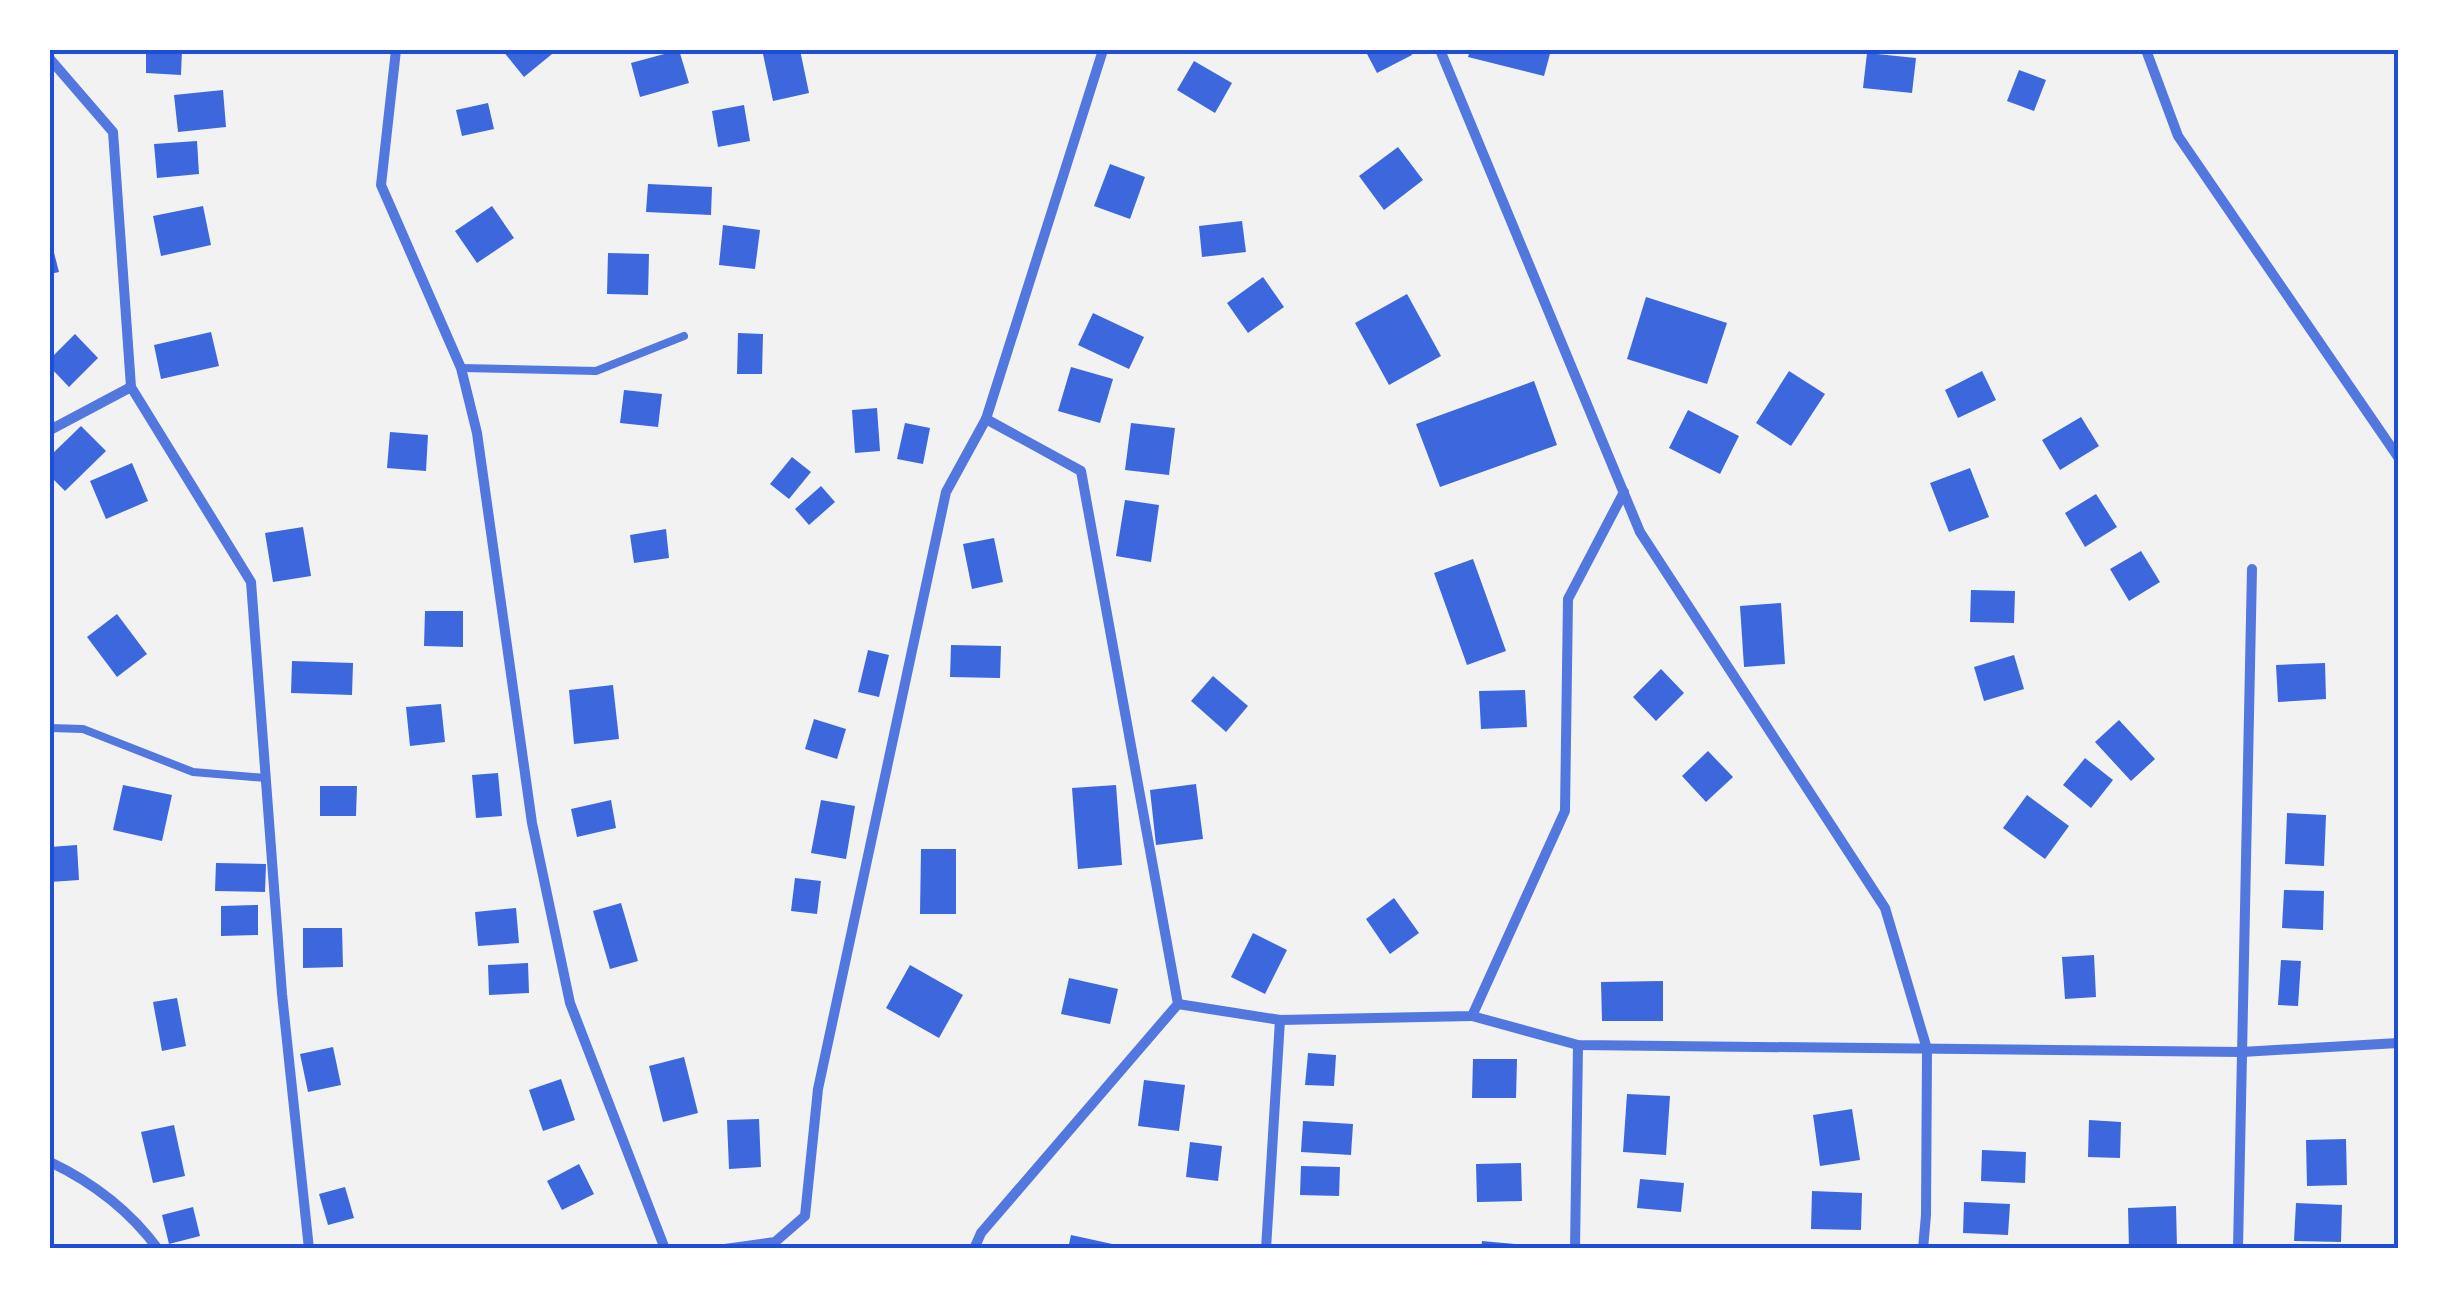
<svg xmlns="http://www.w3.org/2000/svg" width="2448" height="1299" viewBox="0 0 2448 1299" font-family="'Fira Sans Condensed',sans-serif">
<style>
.building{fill:#3d67dc}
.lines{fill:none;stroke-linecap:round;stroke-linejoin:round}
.service{stroke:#5277de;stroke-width:8}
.minor{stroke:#5277de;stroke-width:10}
.neatline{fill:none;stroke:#1d4ed8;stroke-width:4}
</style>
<rect width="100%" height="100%" fill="#f2f2f2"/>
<g class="building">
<path d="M146,50H182L181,75L146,73Z"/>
<path d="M502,50H549L552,54L524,77Z"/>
<path d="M679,50L689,83L640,97L631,63Z"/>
<path d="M785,50H800L809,93L773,101L763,54Z"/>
<path d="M1365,50H1410L1412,55L1377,73Z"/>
<path d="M1470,50H1551L1544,76L1468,57Z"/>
<path d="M1867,53L1916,58L1912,93L1863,88Z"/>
<path d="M1194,61L1232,83L1215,113L1177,90Z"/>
<path d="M2019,70L2046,80L2034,111L2007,101Z"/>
<path d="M223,90L226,127L178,132L174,95Z"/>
<path d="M488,103L494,129L462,136L456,110Z"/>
<path d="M744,105L750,141L718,147L712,111Z"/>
<path d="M197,141L199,174L157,178L154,144Z"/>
<path d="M1398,147L1423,180L1384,210L1359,176Z"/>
<path d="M1110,164L1145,177L1130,219L1094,206Z"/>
<path d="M648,184L712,187L711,215L646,212Z"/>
<path d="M203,206L211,245L161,256L153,216Z"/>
<path d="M492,206L514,238L477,263L455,231Z"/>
<path d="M1242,221L1246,252L1202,257L1199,226Z"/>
<path d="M723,225L760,230L755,269L719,265Z"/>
<path d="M50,237L59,272L50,274Z"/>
<path d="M608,253L649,254L648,295L607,294Z"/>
<path d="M1263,277L1284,307L1248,333L1227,303Z"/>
<path d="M1407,294L1441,356L1389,385L1355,323Z"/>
<path d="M1646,297L1727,323L1707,384L1627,359Z"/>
<path d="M1093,313L1144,337L1129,369L1078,345Z"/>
<path d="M211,332L219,366L161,379L154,345Z"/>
<path d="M738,333L763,334L762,374H737Z"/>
<path d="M75,334L98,358L69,387L50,367V359Z"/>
<path d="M1071,367L1113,379L1100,423L1058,411Z"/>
<path d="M1789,371L1825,394L1791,446L1756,423Z"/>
<path d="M1982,371L1996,400L1958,418L1945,390Z"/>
<path d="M1534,381L1557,445L1440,487L1416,424Z"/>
<path d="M624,390L662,394L658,427L620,423Z"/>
<path d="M877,408L880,451L855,453L852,410Z"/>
<path d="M1688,410L1739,436L1720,474L1669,448Z"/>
<path d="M2081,417L2099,446L2060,470L2042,440Z"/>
<path d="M905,423L930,428L923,464L897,459Z"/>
<path d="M1131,423L1175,428L1169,475L1125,470Z"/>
<path d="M81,426L106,451L65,491L50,476V456Z"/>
<path d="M390,432L428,435L426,471L387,468Z"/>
<path d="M792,457L811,472L789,499L770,484Z"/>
<path d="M132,463L148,501L106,519L90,481Z"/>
<path d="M1970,468L1989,517L1949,532L1930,483Z"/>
<path d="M821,486L835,502L809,525L795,509Z"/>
<path d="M2096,494L2117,527L2085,547L2065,513Z"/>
<path d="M1125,500L1159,505L1151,562L1116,556Z"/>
<path d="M303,527L311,576L273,582L265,533Z"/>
<path d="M666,529L669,558L634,563L630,535Z"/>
<path d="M994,538L1003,582L972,589L963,544Z"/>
<path d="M2141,551L2160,582L2129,601L2110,569Z"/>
<path d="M1473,559L1506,651L1467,665L1434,573Z"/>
<path d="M1971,590L2015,591L2014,623L1970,622Z"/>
<path d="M1781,603L1785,664L1744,667L1740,606Z"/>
<path d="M425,611H463V647L424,646Z"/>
<path d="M117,614L147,654L117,677L87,637Z"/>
<path d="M951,645L1001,646L1000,678L950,677Z"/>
<path d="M868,650L889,655L879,697L858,692Z"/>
<path d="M2014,655L2024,689L1984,701L1974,667Z"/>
<path d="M292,661L353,663L352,695L291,693Z"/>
<path d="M2325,663L2326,699L2278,702L2276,665Z"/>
<path d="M1661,669L1684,693L1656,721L1633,697Z"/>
<path d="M1213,676L1248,706L1226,732L1191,701Z"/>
<path d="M613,685L619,739L574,744L569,690Z"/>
<path d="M1525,690L1527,727L1481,729L1479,691Z"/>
<path d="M441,704L445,742L410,746L406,707Z"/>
<path d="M814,719L846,729L837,759L805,749Z"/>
<path d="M2119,720L2155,759L2131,781L2095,742Z"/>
<path d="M1708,751L1733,777L1706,802L1682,776Z"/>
<path d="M2085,758L2113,780L2091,808L2063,785Z"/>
<path d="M498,773L502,816L476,818L472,775Z"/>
<path d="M1196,784L1203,839L1156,845L1150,790Z"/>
<path d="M123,785L172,795L162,841L113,830Z"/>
<path d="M1116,785L1122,865L1078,869L1072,788Z"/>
<path d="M320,786H357L356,816H320Z"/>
<path d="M2027,795L2069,826L2045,859L2003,828Z"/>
<path d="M611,800L616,828L577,837L571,809Z"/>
<path d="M821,800L855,806L846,859L811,853Z"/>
<path d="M2287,813L2326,815L2324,866L2285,864Z"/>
<path d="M77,845L79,880L50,882V847Z"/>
<path d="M921,849H956V914H920Z"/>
<path d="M216,863L266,864L265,892L215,891Z"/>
<path d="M795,878L821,881L817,914L791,911Z"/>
<path d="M2284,890L2324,891L2323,930L2282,928Z"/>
<path d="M1394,898L1419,933L1390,954L1366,919Z"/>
<path d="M621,903L638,961L610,969L593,911Z"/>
<path d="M258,905V935L221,936V906Z"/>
<path d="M516,908L519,943L478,946L475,912Z"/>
<path d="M303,928H342L343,967L303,968Z"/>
<path d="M1253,933L1287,950L1265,994L1231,977Z"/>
<path d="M2094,955L2096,997L2065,999L2062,957Z"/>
<path d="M2281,960L2301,961L2298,1006L2278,1005Z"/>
<path d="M528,963L529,993L489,995L488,965Z"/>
<path d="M910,965L963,995L939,1038L886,1008Z"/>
<path d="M1069,978L1118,989L1110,1024L1061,1014Z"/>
<path d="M1663,981V1021H1602L1601,982Z"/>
<path d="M177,998L186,1046L162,1051L153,1002Z"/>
<path d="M333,1047L341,1085L308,1092L300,1054Z"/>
<path d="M1308,1053L1336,1055L1334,1086L1305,1085Z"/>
<path d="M684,1057L698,1113L663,1122L649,1066Z"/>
<path d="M1473,1059H1517L1516,1098H1472Z"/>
<path d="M561,1079L575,1120L543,1131L529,1090Z"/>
<path d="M1144,1080L1185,1085L1179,1131L1138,1126Z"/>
<path d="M1627,1094L1670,1096L1666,1155L1623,1152Z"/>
<path d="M1852,1109L1860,1160L1820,1166L1813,1115Z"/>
<path d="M759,1119L761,1167L729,1169L727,1120Z"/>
<path d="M2089,1120L2121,1122L2120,1158L2088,1157Z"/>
<path d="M1303,1121L1353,1124L1351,1155L1301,1152Z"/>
<path d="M174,1125L185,1176L153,1183L141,1132Z"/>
<path d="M2346,1139L2347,1185L2307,1186L2306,1140Z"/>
<path d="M1190,1142L1222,1146L1218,1181L1186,1177Z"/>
<path d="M1982,1150L2026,1152L2025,1183L1981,1181Z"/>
<path d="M1521,1163L1522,1201L1477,1202L1476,1164Z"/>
<path d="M579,1164L594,1194L562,1210L547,1181Z"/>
<path d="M1301,1166L1340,1167L1339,1196L1300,1195Z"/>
<path d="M1640,1179L1684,1183L1681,1212L1637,1208Z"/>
<path d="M345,1187L354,1218L328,1225L319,1194Z"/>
<path d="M1812,1191L1862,1193L1861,1230L1811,1229Z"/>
<path d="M1964,1202L2010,1204L2008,1235L1963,1233Z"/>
<path d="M2296,1203L2342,1205L2341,1242L2294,1241Z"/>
<path d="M2176,1206L2177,1248L2129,1249L2128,1208Z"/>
<path d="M193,1207L200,1236L169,1244L162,1215Z"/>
<path d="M1071,1235L1126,1247L1125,1249H1068Z"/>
<path d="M1482,1241L1527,1245V1249H1481Z"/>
</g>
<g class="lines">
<g class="service">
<path d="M461,368L596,371L684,336"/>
<path d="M50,728L83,729L193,772L266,778"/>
</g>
<g class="minor">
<path d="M396,50L381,185L461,368L477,433L532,823L570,1003L665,1249"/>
<path d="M1440,50L1640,532L1885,908L1927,1049L1926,1215L1923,1249"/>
<path d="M2146,50L2178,136L2398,457"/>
<path d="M50,59L113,132L131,387L251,582L282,994L309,1249"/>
<path d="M50,430L131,387"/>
<path d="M1178,1004L1280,1020L1472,1016L1565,811L1568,599L1624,492"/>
<path d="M1472,1016L1578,1045L2242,1052L2398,1043"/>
<path d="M50,1162C92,1182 130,1211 158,1249"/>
<path d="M725,1249L775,1242L805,1216L818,1089L946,492L986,419L1103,50"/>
<path d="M974,1249L981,1233L1178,1004L1081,471L986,419"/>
<path d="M1266,1249L1280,1020"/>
<path d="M1575,1249L1578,1045"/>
<path d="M2238,1249L2252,569"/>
</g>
</g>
<rect width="2448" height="1299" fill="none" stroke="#ffffff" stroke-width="105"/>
<rect x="52" y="52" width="2344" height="1194" class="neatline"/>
</svg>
